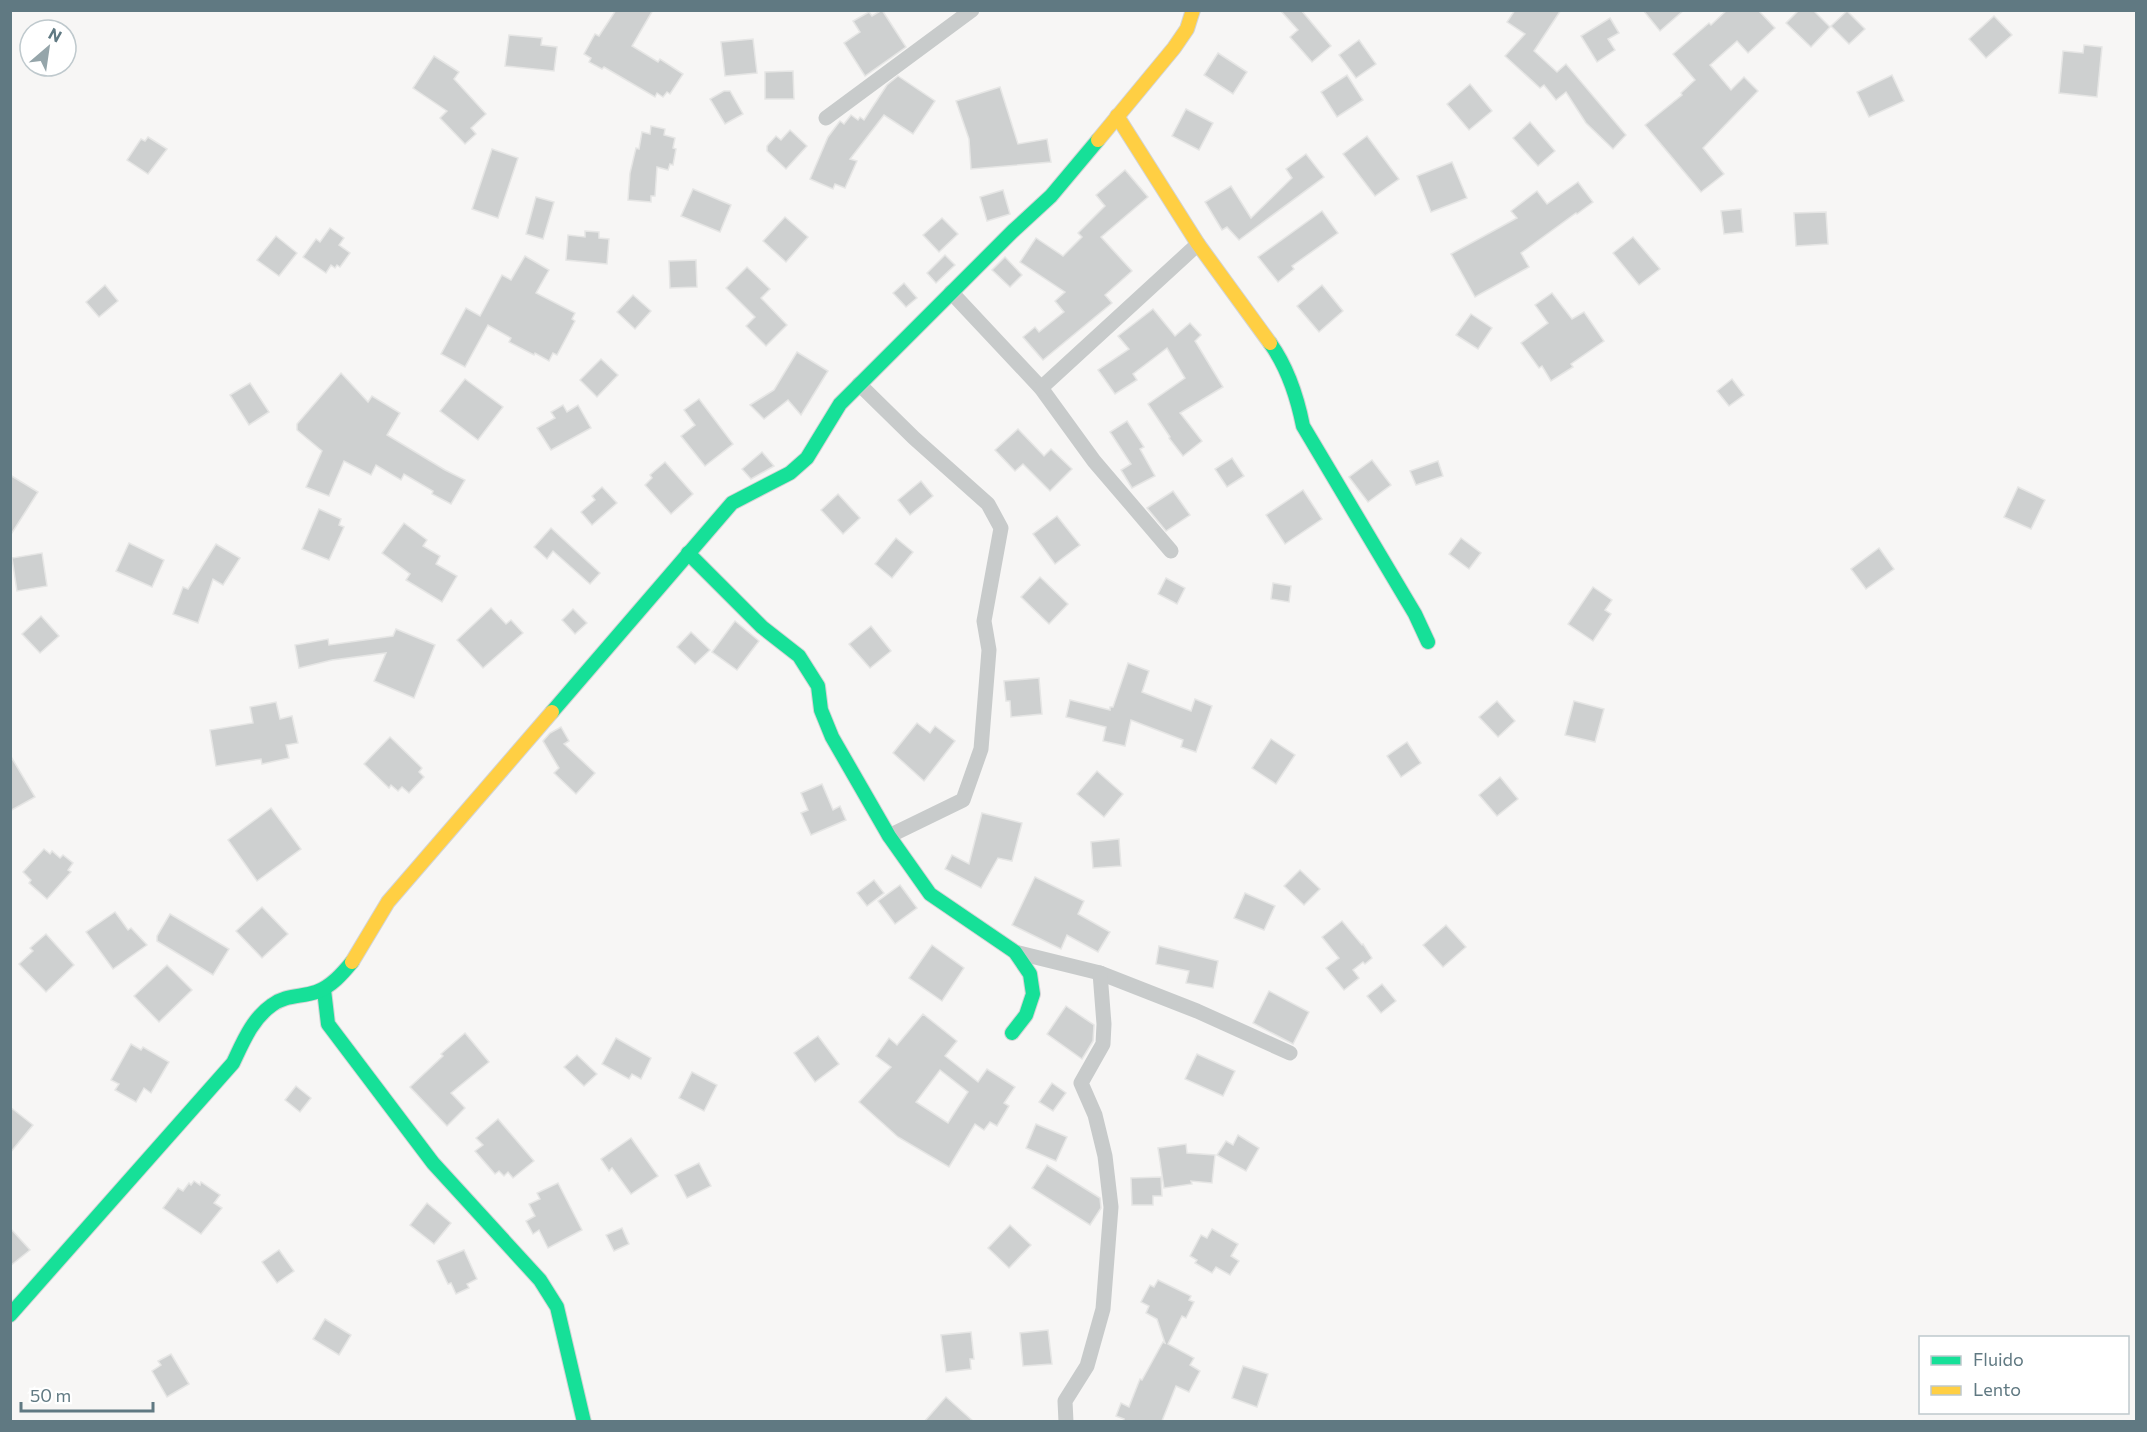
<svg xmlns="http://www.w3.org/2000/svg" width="2147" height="1432" viewBox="0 0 2147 1432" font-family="Commissioner,sans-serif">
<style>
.building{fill:#ced0d0;stroke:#e6e6e5;stroke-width:1.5;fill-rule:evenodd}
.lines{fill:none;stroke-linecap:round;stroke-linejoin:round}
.fast-casing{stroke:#d3d4d5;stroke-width:16}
.slow-casing{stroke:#d3d4d5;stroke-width:16}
.street{stroke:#c8cbcb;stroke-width:15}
.fast{stroke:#16e098;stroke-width:14}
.slow{stroke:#ffcf43;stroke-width:14}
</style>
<rect width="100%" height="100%" fill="#f7f6f5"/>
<g class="building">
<path d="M616,10H653L632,46L658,62L660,59L683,74L670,94L667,92L663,97L657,93L655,97L604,67L602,69L589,62L591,58L584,54L595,34L599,36Z"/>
<path d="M882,10L906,47L865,76L844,43L860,32L853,21L869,12L872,16Z"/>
<path d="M1280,10H1301L1331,46L1312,62L1290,37L1298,30Z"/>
<path d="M1515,10H1561L1534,51L1557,72L1566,64L1626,135L1613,149L1586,123L1566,92L1556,100L1544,85L1540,88L1505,56L1525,34L1507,22Z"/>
<path d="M1643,10H1684L1660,31Z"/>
<path d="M1727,10H1758L1775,28L1748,53L1737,41L1710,65L1731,90L1744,77L1758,91L1703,148L1724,174L1701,192L1645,125L1682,95L1681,93L1695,80L1673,54L1709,23L1711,25Z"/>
<path d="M1799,10H1813L1830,27L1811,47L1786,23Z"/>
<path d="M1847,11L1865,29L1849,44L1831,26Z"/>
<path d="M1994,16L2012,35L1986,58L1969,39Z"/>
<path d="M1610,18L1619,33L1608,39L1615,50L1597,62L1581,36Z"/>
<path d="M509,35L542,38L541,45L557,47L554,71L505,66Z"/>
<path d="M753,39L757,73L725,76L721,42Z"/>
<path d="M1359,40L1376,64L1356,78L1339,55Z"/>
<path d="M2084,45L2102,47L2097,97L2059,93L2063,51L2083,53Z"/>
<path d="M1218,53L1247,72L1233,94L1204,75Z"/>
<path d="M434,56L459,72L454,79L486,114L471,128L476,134L465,144L440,118L447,111L413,88Z"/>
<path d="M793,71L794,99H765V72Z"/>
<path d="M1347,75L1363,100L1337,117L1321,92Z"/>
<path d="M1892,75L1904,101L1869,117L1857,92Z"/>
<path d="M898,76L935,101L913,134L884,115L850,159L857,161L845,188L835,184L833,189L810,179L828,137L840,121L844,124L851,115L858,120L860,117L864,120L887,85Z"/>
<path d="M1470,84L1492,111L1469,130L1447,104Z"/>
<path d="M1000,87L1018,144L1047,139L1051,162L971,169L969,139L956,101Z"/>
<path d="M724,91H730L743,114L725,124L710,99Z"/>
<path d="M1186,109L1213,123L1199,150L1172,136Z"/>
<path d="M1530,122L1555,151L1538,166L1513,138Z"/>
<path d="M651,126L665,129L664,135L675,138L673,148L676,149L673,165L670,164L668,170L657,167L655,196H651V202L628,200L630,173L636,148L639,149L642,132L650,134Z"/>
<path d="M790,130L807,146L786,169L767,151V146L776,136L781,140Z"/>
<path d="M1367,136L1399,179L1375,196L1343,154Z"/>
<path d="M148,137L167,149L148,174L127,160L141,139L145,141Z"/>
<path d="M492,149L518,158L498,218L472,209Z"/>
<path d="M1306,154L1324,177L1239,240L1227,227L1222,230L1205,202L1231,186L1251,218L1292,178L1286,169Z"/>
<path d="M1452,162L1467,198L1431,212L1417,176Z"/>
<path d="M1125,170L1148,197L1101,237L1132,271L1105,295L1112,303L1043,360L1023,337L1035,327L1039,332L1064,312L1055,301L1065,292L1020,262L1036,238L1063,256L1082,237L1078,233L1105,206L1096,195Z"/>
<path d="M1578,182L1593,202L1577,214L1576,213L1521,253L1529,267L1475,297L1451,254L1517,218L1511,211L1537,191L1547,204Z"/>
<path d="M693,189L731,205L720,232L681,216Z"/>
<path d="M1003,190L1010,214L987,221L980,197Z"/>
<path d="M536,197L554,202L543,239L526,234Z"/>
<path d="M1741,209L1743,232L1724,234L1721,211Z"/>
<path d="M1322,211L1338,233L1292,266L1294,269L1278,282L1258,257Z"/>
<path d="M1826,212L1828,244L1796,246L1794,213Z"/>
<path d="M785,217L808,237L786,262L763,241Z"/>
<path d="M942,218L958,234L939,252L923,235Z"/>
<path d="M330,228L344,238L339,245L350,253L340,267L337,265L335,268L331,265L326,273L303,257L316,239L320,242Z"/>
<path d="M585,231L599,232V238L609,239L607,264L566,260L568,235L585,237Z"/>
<path d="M276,236L297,253L279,276L257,260Z"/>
<path d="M1633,237L1660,269L1639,285L1613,253Z"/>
<path d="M945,255L955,265L936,283L927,273Z"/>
<path d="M525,256L549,270L536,293L575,313L572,319L575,321L557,355L553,353L549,361L535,353L534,355L509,342L511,338L488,325L465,367L441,354L466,308L480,316L502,275L511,280Z"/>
<path d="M1005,257L1022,275L1010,287L992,270Z"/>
<path d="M696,260L697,287L670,288L669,261Z"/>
<path d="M747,267L770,289L761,298L787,325L766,346L746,326L755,317L726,288Z"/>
<path d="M904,283L917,298L906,307L893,293Z"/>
<path d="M105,285L118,301L99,317L86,302Z"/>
<path d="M1322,285L1343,311L1319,332L1297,306Z"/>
<path d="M1552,293L1572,319L1584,312L1604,341L1571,364L1573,367L1551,381L1542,366L1539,368L1521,343L1548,323L1535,305Z"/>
<path d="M633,295L651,311L635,329L617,312Z"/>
<path d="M1153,309L1175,336L1190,323L1201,335L1195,341L1223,387L1180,413L1202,441L1183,456L1169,438L1170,437L1148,404L1185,378L1167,348L1133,374L1137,380L1115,394L1098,370L1129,349L1118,336Z"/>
<path d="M1471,314L1492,328L1478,349L1456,335Z"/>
<path d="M797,352L828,371L801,415L788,400L764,419L750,405L774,390Z"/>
<path d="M601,359L618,375L597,397L580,380Z"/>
<path d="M341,373L368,402L372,396L400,413L387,435L445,470L465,480L451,504L432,494L433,491L404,474L401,480L376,465L371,475L344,461L329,496L306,487L322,451L297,430V424Z"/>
<path d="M465,379L503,407L478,440L440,411Z"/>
<path d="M1732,379L1744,395L1729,406L1717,391Z"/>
<path d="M250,383L269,412L249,425L230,395Z"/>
<path d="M699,399L733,444L705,466L681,436L695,425L684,410Z"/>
<path d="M563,405L567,412L578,405L591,428L551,450L537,428L555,418L551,412Z"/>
<path d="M1127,421L1144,447L1140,449L1155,476L1132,488L1121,470L1131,464L1110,432Z"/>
<path d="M1018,429L1044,456L1051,449L1072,469L1050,491L1023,464L1015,471L995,450Z"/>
<path d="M762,452L774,466L751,479L742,469Z"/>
<path d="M1232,458L1244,476L1227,487L1215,469Z"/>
<path d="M1372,460L1391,485L1368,502L1349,477Z"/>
<path d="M1438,461L1443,476L1416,485L1410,471Z"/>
<path d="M665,462L693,494L671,514L645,485L652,478L650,475Z"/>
<path d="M10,475L38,492L10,536Z"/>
<path d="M921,481L933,496L910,515L898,500Z"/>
<path d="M602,487L617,503L592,525L581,512L595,500L592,496Z"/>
<path d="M2018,487L2045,500L2031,529L2004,517Z"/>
<path d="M1303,490L1322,519L1285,544L1266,515Z"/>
<path d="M1173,491L1190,515L1166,531L1147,508Z"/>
<path d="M838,494L860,518L843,534L821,510Z"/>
<path d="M319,509L341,519L339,525L344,527L329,560L302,549Z"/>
<path d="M1057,516L1080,545L1055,564L1033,534Z"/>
<path d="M404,523L427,540L423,546L440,556L436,564L457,576L442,602L406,580L410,574L382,553Z"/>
<path d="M551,528L600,573L590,584L553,551L547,559L534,547Z"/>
<path d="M896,538L913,552L892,578L875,564Z"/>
<path d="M1461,538L1481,553L1469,569L1449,554Z"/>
<path d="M129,543L164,560L152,587L116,571Z"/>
<path d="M216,544L240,558L223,585L213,579L198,623L173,614L183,587L188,589Z"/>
<path d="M1879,548L1894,569L1866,589L1851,569Z"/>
<path d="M42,553L47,586L17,591L12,558Z"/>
<path d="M1040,577L1068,604L1049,624L1021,597Z"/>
<path d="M1166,578L1185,588L1177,604L1158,594Z"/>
<path d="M1273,583L1291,586L1289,602L1271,599Z"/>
<path d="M1593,587L1612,600L1605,610L1611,614L1593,641L1568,624Z"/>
<path d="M491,608L506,624L511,620L523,633L483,668L457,640Z"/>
<path d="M573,609L587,623L575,634L562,620Z"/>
<path d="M41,616L59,636L40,653L22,634Z"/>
<path d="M735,621L759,641L737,670L712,652Z"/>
<path d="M871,626L891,651L870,668L849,644Z"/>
<path d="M396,629L435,645L414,698L374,681L386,653L332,660L299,668L295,645L328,639L329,645L393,636Z"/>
<path d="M691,632L710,650L695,664L677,647Z"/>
<path d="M1128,663L1149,671L1142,692L1191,711L1195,699L1212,706L1196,752L1181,747L1183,740L1131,720L1125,746L1103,741L1106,727L1066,717L1070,700L1110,710V707H1113Z"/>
<path d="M1039,678L1042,714L1011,717L1010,701H1006L1004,681Z"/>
<path d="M1497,701L1515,721L1498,737L1479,717Z"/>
<path d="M1574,701L1604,709L1595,742L1565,735Z"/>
<path d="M276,702L280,719L292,716L298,743L286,745L289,758L262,764L261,759L216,766L210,730L253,723L250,707Z"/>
<path d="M917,723L930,733L935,726L955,741L924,781L893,753Z"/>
<path d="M561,727L569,741L564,744L595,773L576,794L554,773L559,768L543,741L550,733Z"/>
<path d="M390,737L422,768L419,772L424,777L409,793L402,787L398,791L391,785L389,788L364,764Z"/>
<path d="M1271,739L1295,755L1276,784L1252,768Z"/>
<path d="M1407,742L1421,763L1401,777L1387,756Z"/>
<path d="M10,755L35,797L10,811Z"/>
<path d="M1097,771L1123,794L1104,817L1077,794Z"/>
<path d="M1500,777L1518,799L1497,816L1479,795Z"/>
<path d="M822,784L833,810L840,806L846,820L811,835L801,813L808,810L801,793Z"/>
<path d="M271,808L301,849L257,881L228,840Z"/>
<path d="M982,813L1022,823L1012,861L998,858L981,888L945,869L952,855L969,864Z"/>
<path d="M1119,839L1121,866L1093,868L1091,842Z"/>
<path d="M44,849L50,854L52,851L60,858L63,855L73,863L68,870L71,872L47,899L29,883L31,880L23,872Z"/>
<path d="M1300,870L1320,889L1304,905L1284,886Z"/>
<path d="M1035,877L1084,901L1078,914L1110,932L1098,952L1067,935L1061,949L1012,925Z"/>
<path d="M874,880L884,893L867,906L857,893Z"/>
<path d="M900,885L917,908L895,924L878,901Z"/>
<path d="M1245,893L1275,906L1264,930L1234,918Z"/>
<path d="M262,907L288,934L262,958L236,931Z"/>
<path d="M115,912L128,930L131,928L147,945L113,969L86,932Z"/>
<path d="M170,914L229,949L213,975L157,941V936Z"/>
<path d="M1342,921L1362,945L1363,944L1372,958L1365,964L1363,962L1353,970L1359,978L1344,990L1326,968L1339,958L1322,937Z"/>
<path d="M1446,925L1466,947L1443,967L1423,945Z"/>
<path d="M46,934L74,965L46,992L19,964L33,951L30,948Z"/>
<path d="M932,945L964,968L942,1001L909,978Z"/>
<path d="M1159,946L1218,961L1213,988L1186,983L1189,971L1156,964Z"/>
<path d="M167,965L192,990L159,1022L134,996Z"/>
<path d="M1382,984L1396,1001L1381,1013L1367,996Z"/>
<path d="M1269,991L1309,1012L1293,1044L1253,1023Z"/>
<path d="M1066,1006L1094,1025L1093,1041L1082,1059L1047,1034Z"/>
<path d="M923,1014L957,1041L945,1056L978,1082L987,1069L1015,1087L1004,1103L1009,1106L997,1126L990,1122L984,1130L975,1124L949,1167L898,1137L859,1102L891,1067L876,1056L889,1038L897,1045ZM940,1070L968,1092L948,1123L916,1102Z"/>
<path d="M465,1033L489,1062L451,1093L465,1108L447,1126L410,1087L443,1056L441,1054Z"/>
<path d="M818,1036L839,1064L815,1082L794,1053Z"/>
<path d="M616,1038L651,1058L641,1079L632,1074L629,1079L602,1064Z"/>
<path d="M131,1044L141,1050L143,1047L169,1062L151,1093L144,1088L136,1102L115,1090L119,1084L111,1080Z"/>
<path d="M1197,1054L1235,1071L1223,1096L1185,1079Z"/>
<path d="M577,1055L597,1074L584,1086L564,1067Z"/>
<path d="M692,1072L717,1085L704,1111L679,1098Z"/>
<path d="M1052,1083L1066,1093L1053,1111L1039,1102Z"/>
<path d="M296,1086L311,1098L300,1112L285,1100Z"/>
<path d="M10,1107L33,1125L10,1153Z"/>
<path d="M498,1119L534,1161L513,1178L508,1172L504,1176L499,1171L495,1174L475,1151L483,1145L476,1138Z"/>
<path d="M1036,1124L1067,1137L1056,1161L1026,1148Z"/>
<path d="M1238,1135L1259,1148L1246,1171L1217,1155L1226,1141L1233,1145Z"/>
<path d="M631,1138L658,1176L631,1194L612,1168L609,1171L601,1159Z"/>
<path d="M1186,1144L1187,1153L1215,1155L1212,1183L1191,1181L1192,1184L1164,1188L1158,1148Z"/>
<path d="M699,1163L711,1186L687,1198L675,1175Z"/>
<path d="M1047,1165L1100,1198L1101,1208L1090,1225L1032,1188Z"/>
<path d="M1161,1177L1162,1196H1153V1205H1132L1131,1178Z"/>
<path d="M194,1181L200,1185L201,1182L220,1195L214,1203L222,1208L201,1234L163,1208L178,1188L183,1191L189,1183L191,1185Z"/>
<path d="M558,1183L582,1230L548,1248L539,1230L533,1234L526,1221L535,1216L529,1204L540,1199L537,1193Z"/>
<path d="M427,1203L451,1223L434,1244L410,1225Z"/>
<path d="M1010,1225L1031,1245L1009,1268L988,1248Z"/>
<path d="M10,1228L30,1250L10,1266Z"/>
<path d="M622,1228L629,1244L614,1251L606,1235Z"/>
<path d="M1212,1229L1238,1244L1231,1256L1239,1261L1230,1275L1216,1267L1212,1273L1195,1263L1197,1260L1190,1256L1201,1235L1207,1238Z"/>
<path d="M279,1250L294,1271L277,1283L262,1262Z"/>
<path d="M464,1250L477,1279L467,1284L469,1288L456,1294L451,1283L448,1284L437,1261Z"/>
<path d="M1158,1280L1191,1296L1189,1300L1194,1302L1186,1318L1182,1316L1168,1344L1194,1358L1190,1365L1200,1371L1189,1392L1176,1386L1162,1421L1164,1422H1123L1124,1419L1116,1416L1121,1403L1129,1407L1140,1379L1142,1380L1163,1342L1165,1343L1157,1319L1146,1313L1149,1306L1141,1302L1150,1285L1154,1287Z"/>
<path d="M325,1319L351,1335L339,1355L313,1339Z"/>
<path d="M1048,1330L1052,1364L1023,1366L1020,1333Z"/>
<path d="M971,1332L974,1359H970L971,1369L946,1372L941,1335Z"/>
<path d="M171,1354L189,1384L167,1397L152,1371L161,1365L158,1361Z"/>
<path d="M1243,1366L1268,1374L1257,1407L1232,1398Z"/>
<path d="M946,1397L974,1422H924Z"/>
</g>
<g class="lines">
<g class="fast-casing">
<g id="fast">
<path d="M1270,343C1288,368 1297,396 1303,426L1415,614L1428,642"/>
<path d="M688,553L762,627L799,656L818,686L821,710L832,737L889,836L930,894L1015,952L1030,974L1033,994L1026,1015L1012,1033"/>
<path d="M552,712L732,503L790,473L807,458L840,404L1013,231L1051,196L1098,140"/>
<path d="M324,990L328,1024L433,1163L540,1280L557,1307L584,1422"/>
<path d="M10,1315L233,1063C243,1042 252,1019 272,1005C285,995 301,997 316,992C331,987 343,973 352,962"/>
</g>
</g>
<g class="slow-casing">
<g id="slow">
<path d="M1117,116L1198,244L1270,343"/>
<path d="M1098,140L1174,48L1187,29L1193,10"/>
<path d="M352,962L388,902L552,712"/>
</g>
</g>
<g class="street">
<path d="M826,118L972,10"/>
<path d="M951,292L1041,388L1094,461L1171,551"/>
<path d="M859,384L914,438L988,504L1001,528L984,621L989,650L981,749L963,800L889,836"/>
<path d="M1041,388L1198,244"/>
<path d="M1015,952L1100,973L1197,1011L1290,1053"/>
<path d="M1066,1422L1065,1401L1087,1366L1103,1309L1111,1207L1105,1156L1095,1115L1081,1083L1103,1044L1104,1024L1100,973"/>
</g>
<use href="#fast" class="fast"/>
<use href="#slow" class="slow"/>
</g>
<rect width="2147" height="1432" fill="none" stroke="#607982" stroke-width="24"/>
<rect x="1919" y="1336" width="210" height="78" fill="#ffffff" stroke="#bfc9cd" stroke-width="1.5"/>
<rect x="1931" y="1356" width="30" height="9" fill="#16e098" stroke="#bfc9cd" stroke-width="1.5"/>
<text x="1973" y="1366" font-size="18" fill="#607982">Fluido</text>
<rect x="1931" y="1386" width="30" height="9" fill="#ffcf43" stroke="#bfc9cd" stroke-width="1.5"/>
<text x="1973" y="1396" font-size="18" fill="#607982">Lento</text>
<g transform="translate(48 48) rotate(29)"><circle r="28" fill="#ffffff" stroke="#bfc9cd" stroke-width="1.5"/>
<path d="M0-4.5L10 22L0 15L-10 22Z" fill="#95a5aa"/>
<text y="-9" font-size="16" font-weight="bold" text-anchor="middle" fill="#607982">N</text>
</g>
<path d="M21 1402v9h132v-9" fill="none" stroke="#607982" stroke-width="3"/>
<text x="30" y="1402" font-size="18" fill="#607982" stroke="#ffffff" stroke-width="4.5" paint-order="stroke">50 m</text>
</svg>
